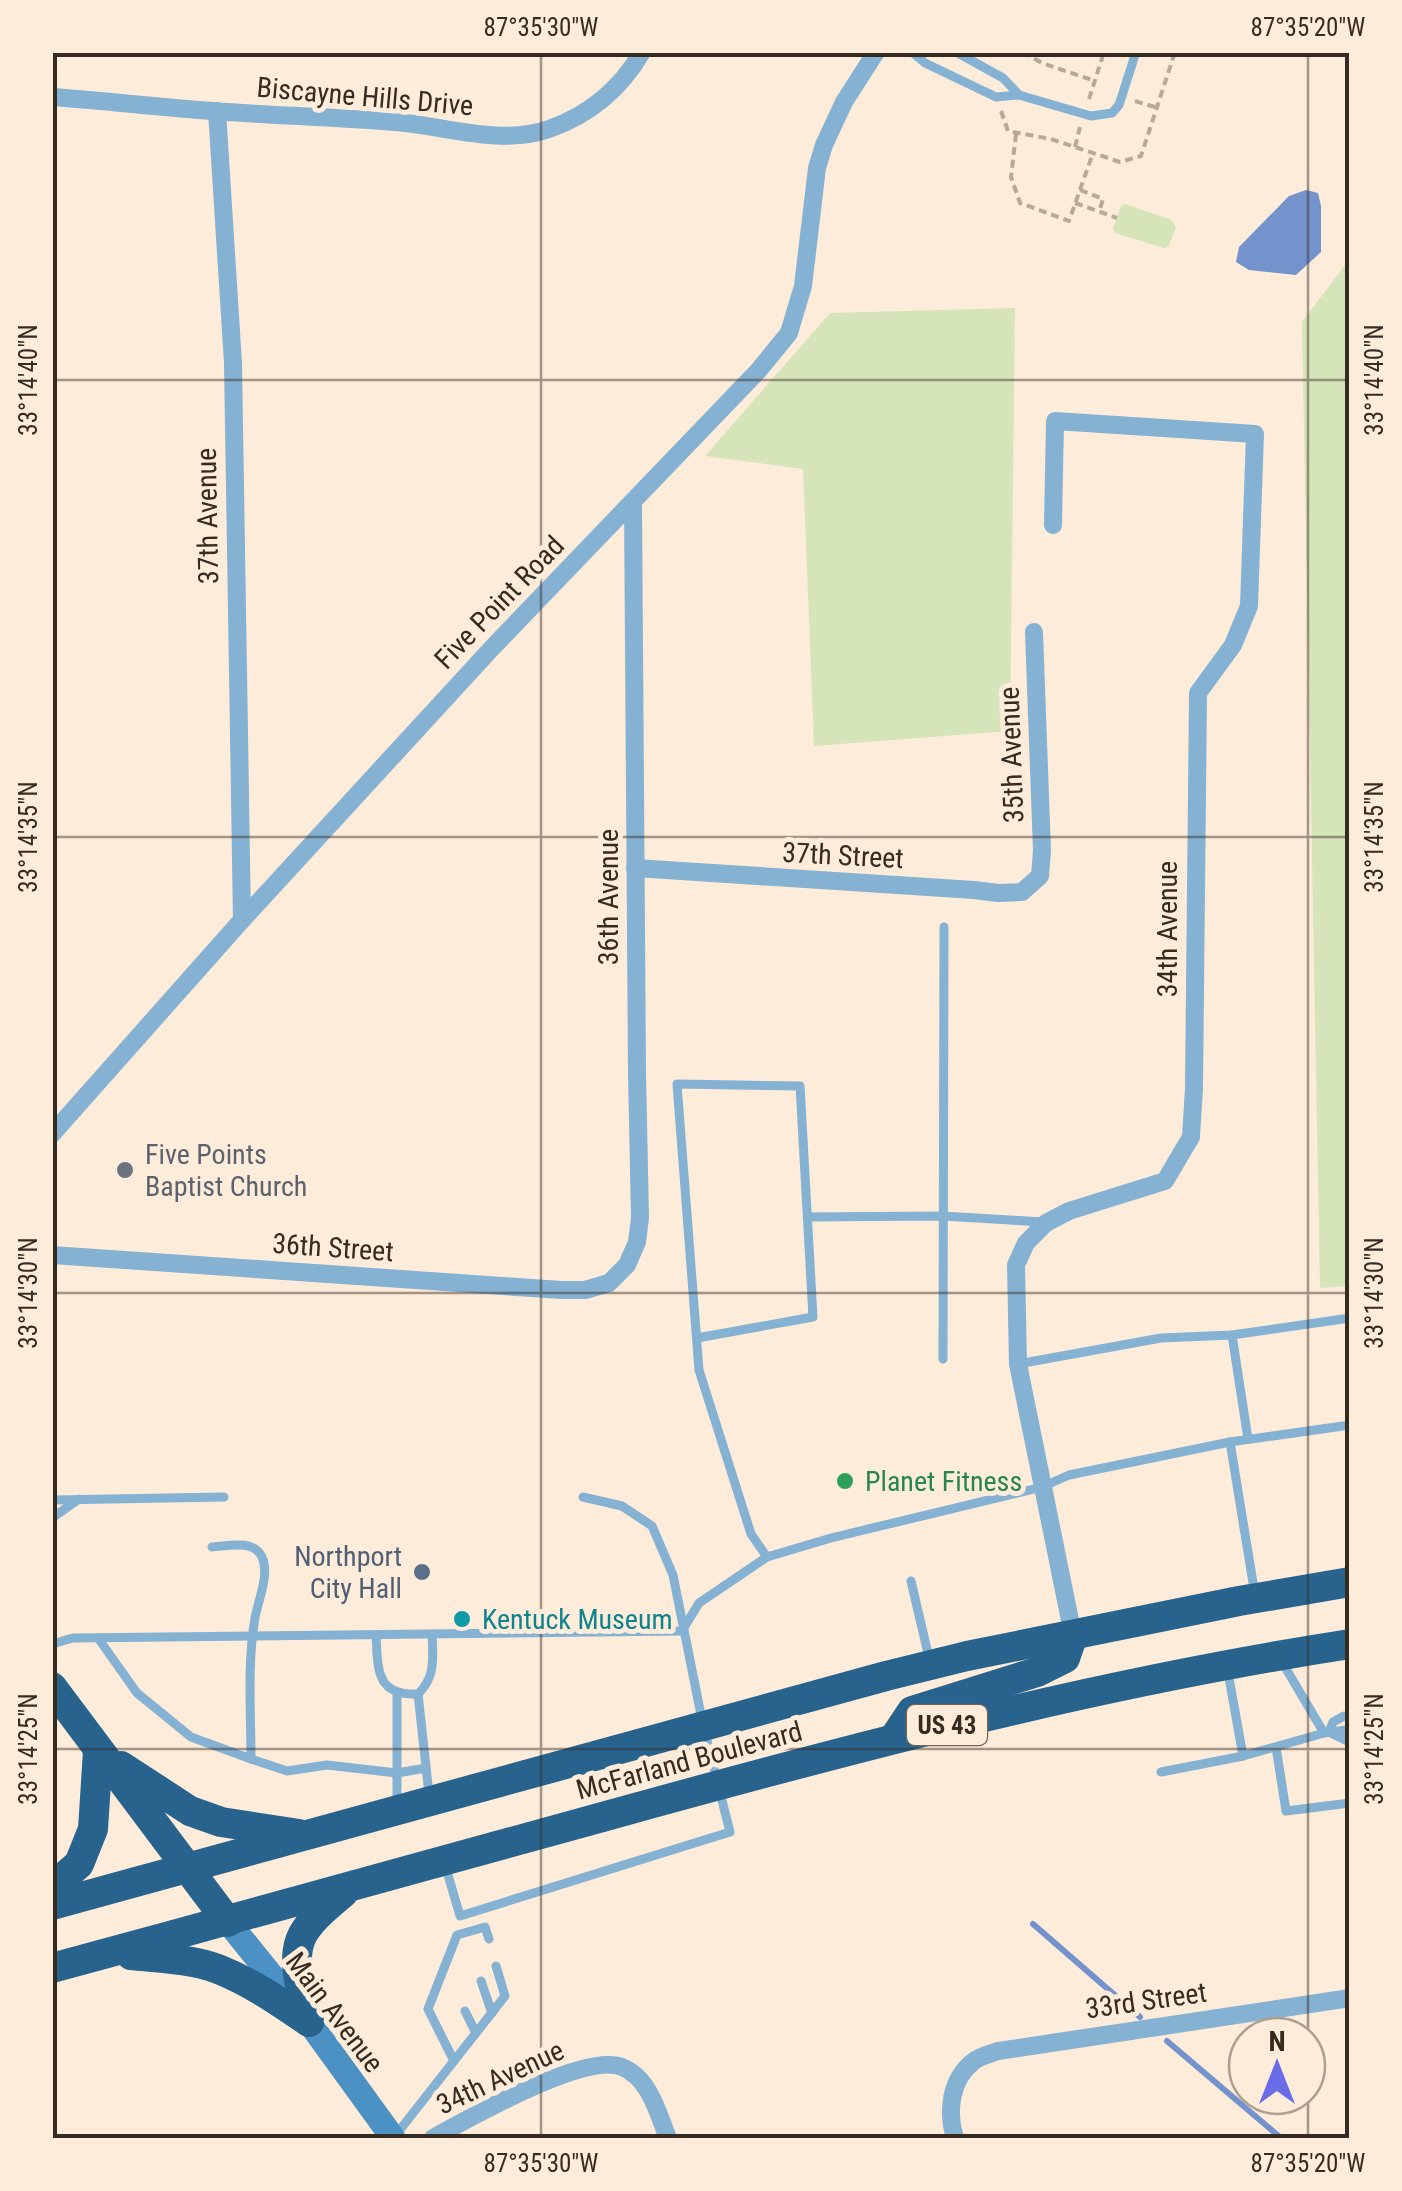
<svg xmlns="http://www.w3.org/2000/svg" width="1402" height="2191" viewBox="0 0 1402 2191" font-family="'Roboto Condensed',sans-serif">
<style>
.green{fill:#d6e4ba}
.water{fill:#7493cc}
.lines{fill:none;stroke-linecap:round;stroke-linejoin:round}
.stream{stroke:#7493cc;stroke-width:6}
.path{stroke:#b7a898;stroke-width:4;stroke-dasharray:8 5;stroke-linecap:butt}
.lane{stroke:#85b1d3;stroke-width:9}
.street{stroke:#85b1d3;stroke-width:18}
.secondary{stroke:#4c91c3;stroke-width:25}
.highway{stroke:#27638d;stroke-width:30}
.ticks{fill:none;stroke:#362b20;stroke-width:2.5;stroke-opacity:0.45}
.worship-dot{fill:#6b7280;stroke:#fdecda;stroke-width:4}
.leisure-dot{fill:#2e9e5b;stroke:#fdecda;stroke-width:4}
.service-dot{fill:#5c6f8a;stroke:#fdecda;stroke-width:4}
.culture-dot{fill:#0f9aa8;stroke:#fdecda;stroke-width:4}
.labels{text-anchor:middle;stroke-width:10;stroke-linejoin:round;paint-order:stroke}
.shield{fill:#fdecda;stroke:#726558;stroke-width:2.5}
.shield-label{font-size:25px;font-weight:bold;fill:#362b20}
.street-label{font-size:28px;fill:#362b20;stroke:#fdecda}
.worship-label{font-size:28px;fill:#5b616d;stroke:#fdecda;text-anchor:start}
.leisure-label{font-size:28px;fill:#27864d;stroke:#fdecda;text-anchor:start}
.service-label{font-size:28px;fill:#4e5e75;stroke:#fdecda;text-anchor:end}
.culture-label{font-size:28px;fill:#0d838f;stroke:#fdecda;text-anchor:start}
.neatline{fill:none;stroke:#362b20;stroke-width:4}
.ticks-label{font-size:25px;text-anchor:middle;fill:#362b20}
</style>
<rect width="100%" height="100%" fill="#fdecda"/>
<g class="green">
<path d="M1125,204L1172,220L1176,228L1168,247L1164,248L1115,233L1113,229L1121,206Z"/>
<path d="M1349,260L1350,1286L1320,1288L1302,322Z"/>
<path d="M1015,308L1010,731L814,746L803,469L705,456L830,313Z"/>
</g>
<path class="water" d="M1306,190L1318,193L1321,206V252L1296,275L1249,270L1236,262L1239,247L1289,196Z"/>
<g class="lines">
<g class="stream">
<path d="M1033,1924L1140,2017"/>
<path d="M1167,2041L1281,2138"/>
</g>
<g class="path">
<path d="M1023,52L1042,63L1095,81"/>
<path d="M1089,99L1104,52"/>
<path d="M1135,101L1155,107"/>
<path d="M1001,111L1008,131L1051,139L1120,162L1141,156L1175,52"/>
<path d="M1016,134L1011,177L1020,203L1069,221L1093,153"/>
<path d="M1075,147L1080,127"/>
<path d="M1080,190L1103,199L1099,212"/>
<path d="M1075,203L1117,218"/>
</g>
<g class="lane">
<path d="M912,52L925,63L996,97L1019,95L1091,116L1112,113L1119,105L1136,52"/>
<path d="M956,52L1003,78L1019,95"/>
<path d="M808,1217L943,1216L1043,1222"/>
<path d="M1232,1335L1248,1439"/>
<path d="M697,1338L813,1317L800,1086L677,1084L699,1370L751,1534L767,1557"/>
<path d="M943,1359L944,927"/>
<path d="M1018,1364L1161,1338L1232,1335L1350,1318"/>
<path d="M1230,1442L1255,1595"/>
<path d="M52,1500L224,1497"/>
<path d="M52,1518L79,1499"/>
<path d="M212,1547C227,1546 254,1539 262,1557C270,1574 258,1601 255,1618C247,1664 251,1713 251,1759L287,1771L327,1765L397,1773L426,1768"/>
<path d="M911,1581L930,1662"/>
<path d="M376,1635C378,1668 375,1696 418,1694C436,1677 433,1657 432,1634"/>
<path d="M98,1638L137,1693L191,1737L251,1759"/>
<path d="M52,1644L73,1638L682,1631L699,1603L767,1557L831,1538L1042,1487L1069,1475L1230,1442L1350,1425"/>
<path d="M1282,1662L1324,1733L1346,1730"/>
<path d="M1228,1672L1243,1756"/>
<path d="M418,1694L429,1794"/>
<path d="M1344,1716L1333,1722L1329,1732L1347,1741"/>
<path d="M1276,1747L1286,1811L1350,1803"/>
<path d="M1161,1772L1243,1756L1324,1733"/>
<path d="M397,1806V1693"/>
<path d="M446,1868L460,1916L730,1832L703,1725L673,1575L652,1526L622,1506L583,1497"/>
<path d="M481,1981L492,2013"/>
<path d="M465,2011L476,2033"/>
<path d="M454,2061L428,2009L457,1935L485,1927L489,1939"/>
<path d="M395,2136L505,1996L496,1966"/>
</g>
<g class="street">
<path d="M52,97C106,101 160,107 213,111C277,116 341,117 405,123C452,128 503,145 549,129C589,115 621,88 642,52"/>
<path d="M217,111L233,363L242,920"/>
<path d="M1053,525L1055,421L1255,434L1249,606L1233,645L1198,693L1194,1088L1191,1137L1165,1181L1069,1211L1046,1223L1026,1243L1016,1265L1018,1364L1073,1635"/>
<path d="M635,868L974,890L998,893L1022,892L1040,876L1042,851L1034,632"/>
<path d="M52,1134L242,920L491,649L758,371L789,333L803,286L817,168L824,145L844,102L876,52"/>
<path d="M52,1255L561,1290H585L609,1283L627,1265L637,1242L640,1218L637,1074L633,502"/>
<path d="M433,2138C469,2118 585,2052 622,2067C650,2078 658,2114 668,2138"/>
<path d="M955,2138C947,2112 950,2079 974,2061C980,2056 990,2054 998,2051L1350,1998"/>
</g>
<path class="secondary" d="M228,1922L309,2022L393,2138"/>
<g class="highway">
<path d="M52,1687L228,1922"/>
<path d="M894,1738L912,1711L1037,1672L1065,1658L1073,1635"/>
<path d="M121,1766L190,1811L221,1822L299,1834"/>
<path d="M52,1887L79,1864L93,1829L98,1751"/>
<path d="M52,1905L886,1676L967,1656L1239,1601L1350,1582"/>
<path d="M131,1955C160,1958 191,1959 218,1969C251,1982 280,2002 309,2022"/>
<path d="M52,1968C237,1918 422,1867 606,1816C852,1748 1097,1683 1350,1644"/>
<path d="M309,2022C303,1996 289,1959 303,1934C312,1918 329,1905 343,1893"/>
</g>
</g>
<path class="ticks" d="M541,52V2138M1308,52V2138M52,380H1350M52,837H1350M52,1293H1350M52,1749H1350"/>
<circle class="worship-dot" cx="125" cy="1170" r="10"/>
<circle class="leisure-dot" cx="845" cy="1481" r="10"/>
<circle class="service-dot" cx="422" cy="1572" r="10"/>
<circle class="culture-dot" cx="462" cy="1619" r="10"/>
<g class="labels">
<rect class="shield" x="907" y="1705" width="80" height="40" rx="8"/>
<g class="shield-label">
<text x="947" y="1734">US 43</text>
</g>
<g class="street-label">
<text transform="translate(365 96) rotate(5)" y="10">Biscayne Hills Drive</text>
<text transform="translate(207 516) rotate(-91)" y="10">37th Avenue</text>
<text transform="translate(499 602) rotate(-46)" y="10">Five Point Road</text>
<text transform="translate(1011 755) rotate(-92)" y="10">35th Avenue</text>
<text transform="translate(843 855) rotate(3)" y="10">37th Street</text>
<text transform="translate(608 897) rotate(-90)" y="10">36th Avenue</text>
<text transform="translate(1167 929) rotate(-90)" y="10">34th Avenue</text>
<text transform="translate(333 1247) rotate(4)" y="10">36th Street</text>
<text transform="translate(689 1760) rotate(-15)" y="10">McFarland Boulevard</text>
<text transform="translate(1146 2000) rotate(-8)" y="10">33rd Street</text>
<text transform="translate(335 2012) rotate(53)" y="10">Main Avenue</text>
<text transform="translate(500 2077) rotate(-25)" y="10">34th Avenue</text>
</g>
<g class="worship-label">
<text x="145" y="1164">Five Points<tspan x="145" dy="32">Baptist Church</tspan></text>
</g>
<g class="leisure-label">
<text x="865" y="1491">Planet Fitness</text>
</g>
<g class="service-label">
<text x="402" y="1566">Northport<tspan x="402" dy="32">City Hall</tspan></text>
</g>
<g class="culture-label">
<text x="482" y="1629">Kentuck Museum</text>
</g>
</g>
<rect width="1402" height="2191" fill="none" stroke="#fdecda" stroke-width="110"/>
<g transform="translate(1277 2066)"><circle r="48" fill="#fdecda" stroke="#ad9f90" stroke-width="2.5"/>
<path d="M0-8L18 38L0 25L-18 38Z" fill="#696ce6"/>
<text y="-15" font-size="28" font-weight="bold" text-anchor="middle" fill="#362b20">N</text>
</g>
<rect x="55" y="55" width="1292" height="2081" class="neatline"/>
<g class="ticks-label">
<text x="541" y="36">87°35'30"W</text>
<text x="1308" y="36">87°35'20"W</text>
<text transform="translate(28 380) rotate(-90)" y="9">33°14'40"N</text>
<text transform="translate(1374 380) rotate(-90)" y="9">33°14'40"N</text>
<text transform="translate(28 837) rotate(-90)" y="9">33°14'35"N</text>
<text transform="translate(1374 837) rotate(-90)" y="9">33°14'35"N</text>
<text transform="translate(28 1293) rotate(-90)" y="9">33°14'30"N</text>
<text transform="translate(1374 1293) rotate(-90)" y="9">33°14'30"N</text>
<text transform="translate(28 1749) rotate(-90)" y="9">33°14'25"N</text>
<text transform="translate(1374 1749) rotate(-90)" y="9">33°14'25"N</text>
<text x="541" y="2172">87°35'30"W</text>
<text x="1308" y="2172">87°35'20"W</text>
</g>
</svg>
